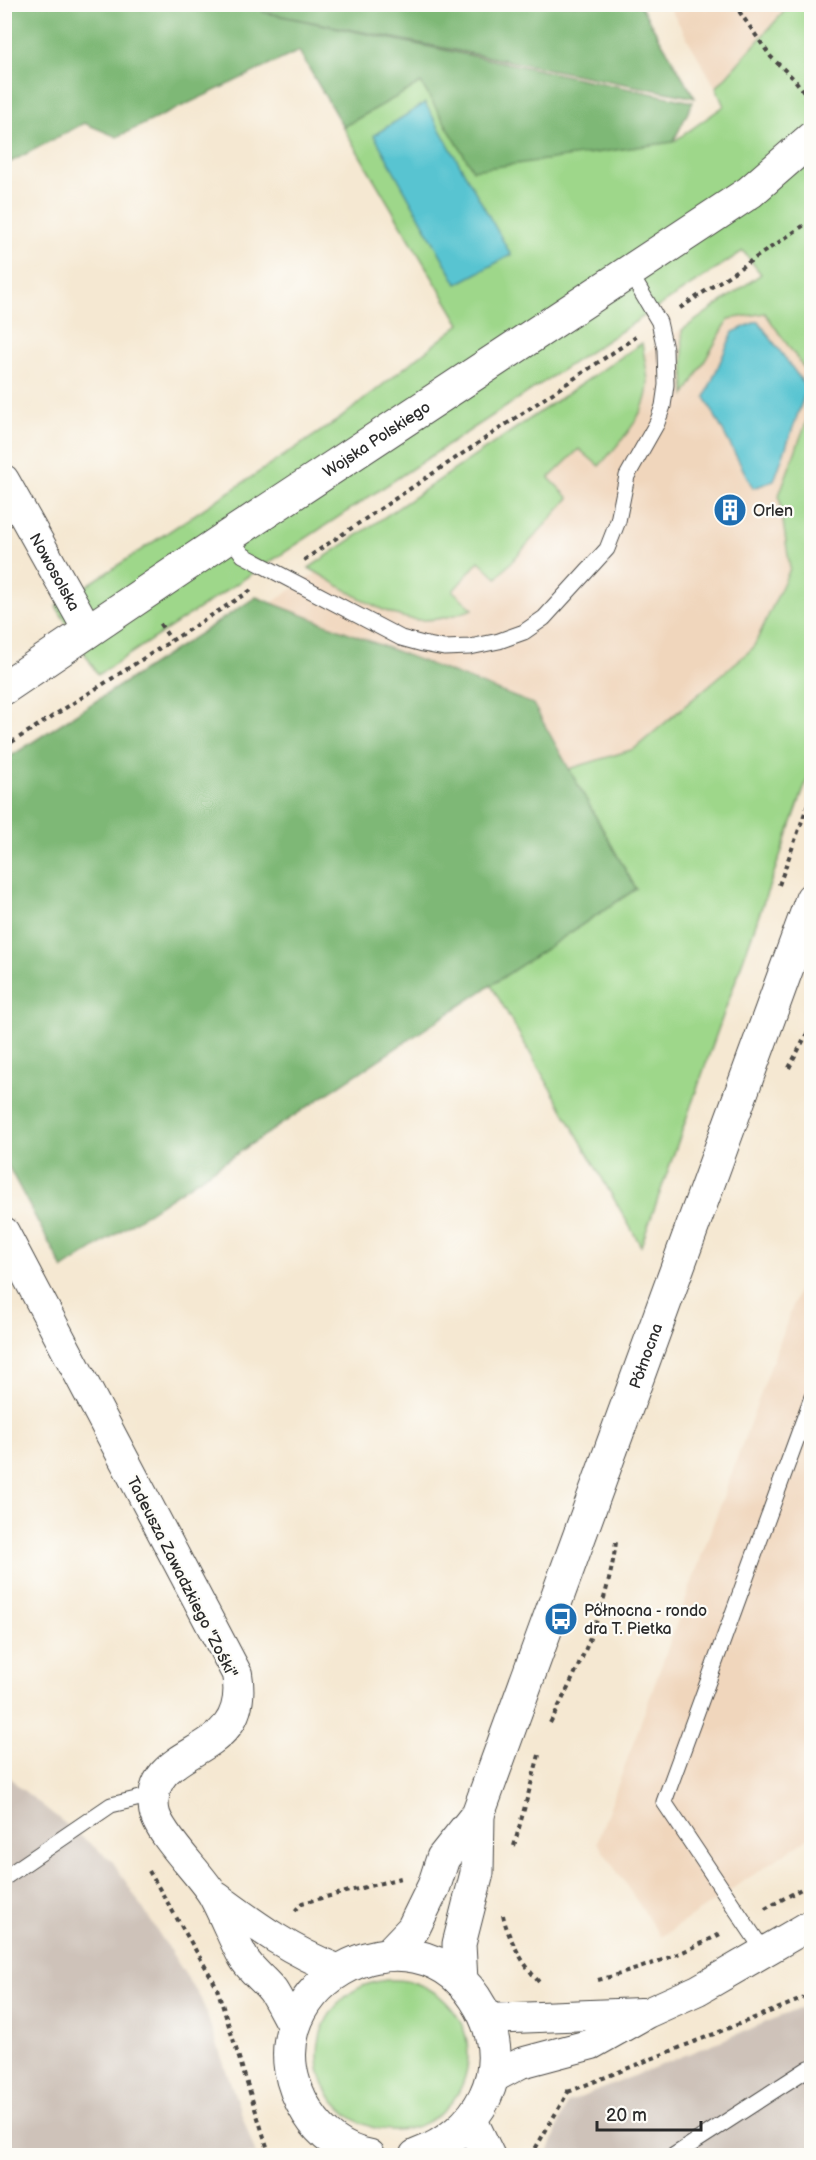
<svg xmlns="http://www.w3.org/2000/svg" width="816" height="2160" viewBox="0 0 816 2160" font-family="'Balsamiq Sans',sans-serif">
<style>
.built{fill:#f0d6bc}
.industrial{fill:#cec2b9}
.green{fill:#9ed78a;stroke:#64815a;stroke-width:1.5}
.forest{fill:#7eb876;stroke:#547250;stroke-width:1.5}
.water{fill:#58c4d1;stroke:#42787e;stroke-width:1.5}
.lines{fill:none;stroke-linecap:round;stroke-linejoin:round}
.lane-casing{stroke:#494744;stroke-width:17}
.street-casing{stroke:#494744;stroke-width:32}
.secondary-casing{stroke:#494744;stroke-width:35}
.path{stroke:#494744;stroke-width:4;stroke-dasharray:4.5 4.5;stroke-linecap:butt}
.lane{stroke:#fff;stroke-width:15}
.street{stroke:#fff;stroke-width:30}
.secondary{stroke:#fff;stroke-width:33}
.labels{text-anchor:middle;stroke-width:4.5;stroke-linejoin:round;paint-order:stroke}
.street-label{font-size:16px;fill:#2b2b2b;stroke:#fdfcf7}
.poi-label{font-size:16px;fill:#2b2b2b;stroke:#fdfcf7;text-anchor:start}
</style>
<rect width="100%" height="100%" fill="#fdfcf7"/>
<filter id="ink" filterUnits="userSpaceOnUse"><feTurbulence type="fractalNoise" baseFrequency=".0167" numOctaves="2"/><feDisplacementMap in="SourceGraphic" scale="12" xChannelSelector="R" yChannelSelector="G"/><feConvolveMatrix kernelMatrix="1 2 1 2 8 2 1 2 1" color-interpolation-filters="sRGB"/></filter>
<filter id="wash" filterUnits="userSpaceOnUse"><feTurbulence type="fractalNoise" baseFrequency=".008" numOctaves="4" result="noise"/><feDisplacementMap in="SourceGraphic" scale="24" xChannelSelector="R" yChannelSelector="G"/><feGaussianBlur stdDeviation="1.35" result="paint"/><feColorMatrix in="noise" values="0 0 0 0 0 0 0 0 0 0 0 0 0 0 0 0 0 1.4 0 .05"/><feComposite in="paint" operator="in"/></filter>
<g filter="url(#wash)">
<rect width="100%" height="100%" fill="#f5e8d2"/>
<g class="built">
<path d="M668,5H790L716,88Z"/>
<path d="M803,248L812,263L811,644L609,826L249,618Z"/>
<path d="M811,1256V1836L661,1937L597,1842Z"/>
</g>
<g class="industrial">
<path d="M4,1771L18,1786L113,1862L201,1999L256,2155H5Z"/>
<path d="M811,2004V2155L547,2156L567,2103Z"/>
</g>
<g class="green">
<path d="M790,5H811V378L765,313L729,319L685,395L682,330L761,274L743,251L98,675L56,606L338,420L460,324L343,127L421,82L673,142L724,106L716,88Z"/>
<path d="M642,343C644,356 647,369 648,381C649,413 619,444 599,466L579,449L549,478L569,498L497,578L479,561L453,591L473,609C456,615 441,620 423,620C389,621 339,585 309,568Z"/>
<path d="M811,409V769L641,1246L491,985L636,889L569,769L634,749L753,648L790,569L779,495Z"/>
<circle cx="393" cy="2055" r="75"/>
</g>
<g class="forest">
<path d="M5,4L640,5L695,98L262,12L693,102L673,142L473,170L421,83L343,127L299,51L117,137L84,123L5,165V140L9,137L5,139Z"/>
<path d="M256,597L533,704L636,889L63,1269L5,1160V760Z"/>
</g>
<g class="water">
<path d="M425,103L511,255L457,284L374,135Z"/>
<path d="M758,321L807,388L774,481L753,488L705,397L733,332Z"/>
</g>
</g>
<g filter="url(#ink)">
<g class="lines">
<g class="lane-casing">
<g id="lane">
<path d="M229,536L243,555L401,638L423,644L444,648L470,647L499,641L524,632L544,618L607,549L618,521L627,476L657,423L663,406L666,385L665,349L659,322L630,273"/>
<path d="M4,1878L111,1805L153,1795"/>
<path d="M765,1953L664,1802L812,1397"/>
<path d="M673,2156L809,2068L812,2071"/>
</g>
</g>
<g class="street-casing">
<g id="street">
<path id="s1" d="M4,480L89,632"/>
<path d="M4,1232L237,1674C252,1762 146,1741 154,1809C156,1832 200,1873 213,1895C224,1915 232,1937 243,1957C250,1970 264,1979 273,1991C280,2002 286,2015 293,2027"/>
<path d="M217,1897C256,1926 292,1952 337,1969"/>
<path d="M487,2019L641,2013"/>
<path d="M491,2079L521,2063L592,2044L647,2013L698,1990L812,1924"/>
</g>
</g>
<g class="secondary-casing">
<g id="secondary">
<path id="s2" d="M4,688L229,536L750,192L812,138"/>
<path id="s3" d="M389,1954L413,1929L434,1886L443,1858L478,1814L812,899"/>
<path d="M461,1981L459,1944L477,1873L478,1814"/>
<path d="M471,2121L488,2156"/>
<path d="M369,2156C344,2152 321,2134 308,2113C231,1992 416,1887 481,2008C515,2071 479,2133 416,2156"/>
</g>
</g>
<g class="path">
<path d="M734,4L771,57L794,79L812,102"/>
<path d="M680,308L812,220"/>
<path d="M304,560L636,337"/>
<path d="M160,624L171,640"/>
<path d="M4,747L253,589"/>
<path d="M779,885L812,793"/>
<path d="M789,1068L812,1024"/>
<path d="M550,1723C580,1667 608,1605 616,1542"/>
<path d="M514,1846L539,1755"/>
<path d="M149,1871L216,1985L270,2156"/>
<path d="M765,1909L812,1883"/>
<path d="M295,1911L302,1903L401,1878"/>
<path d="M503,1915C507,1937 525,1968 541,1984"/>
<path d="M598,1980C641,1969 683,1954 722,1933"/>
<path d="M568,2092L812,1995"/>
<path d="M531,2156L568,2092V2085"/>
</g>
<use href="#lane" class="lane"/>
<use href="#street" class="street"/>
<use href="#secondary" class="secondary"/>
</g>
</g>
<defs>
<g id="building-disc" transform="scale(1.725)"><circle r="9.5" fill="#1f6fb2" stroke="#fdfcf7"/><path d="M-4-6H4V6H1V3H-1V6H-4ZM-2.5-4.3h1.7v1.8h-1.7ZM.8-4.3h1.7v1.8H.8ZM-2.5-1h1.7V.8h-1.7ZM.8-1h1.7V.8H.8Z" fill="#fff"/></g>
<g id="bus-disc" transform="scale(1.725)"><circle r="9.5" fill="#1f6fb2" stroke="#fdfcf7"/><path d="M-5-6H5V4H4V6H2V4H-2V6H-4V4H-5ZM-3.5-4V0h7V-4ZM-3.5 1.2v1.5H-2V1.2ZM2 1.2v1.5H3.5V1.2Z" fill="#fff"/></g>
</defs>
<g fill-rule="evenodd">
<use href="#building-disc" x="730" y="510"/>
<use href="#bus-disc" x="561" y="1619"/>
</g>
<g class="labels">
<g class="street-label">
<text dy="6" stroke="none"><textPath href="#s2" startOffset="448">Wojska Polskiego</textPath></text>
<text dy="6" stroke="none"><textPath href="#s1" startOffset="105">Nowosolska</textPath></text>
<text dy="6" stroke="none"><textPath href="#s3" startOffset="656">Północna</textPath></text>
<text transform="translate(183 1577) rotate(63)" y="6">Tadeusza Zawadzkiego "Zośki"</text>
</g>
<g class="poi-label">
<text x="753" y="516">Orlen</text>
<text x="584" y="1616">Północna - rondo<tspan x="584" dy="18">dra T. Pietka</tspan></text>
</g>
</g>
<rect width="816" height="2160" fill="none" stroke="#fdfcf7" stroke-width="24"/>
<path d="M597 2121v9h104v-9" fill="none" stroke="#2b2b2b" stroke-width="3"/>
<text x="606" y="2121" font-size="18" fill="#2b2b2b" stroke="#fdfcf7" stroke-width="4.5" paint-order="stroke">20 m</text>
</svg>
